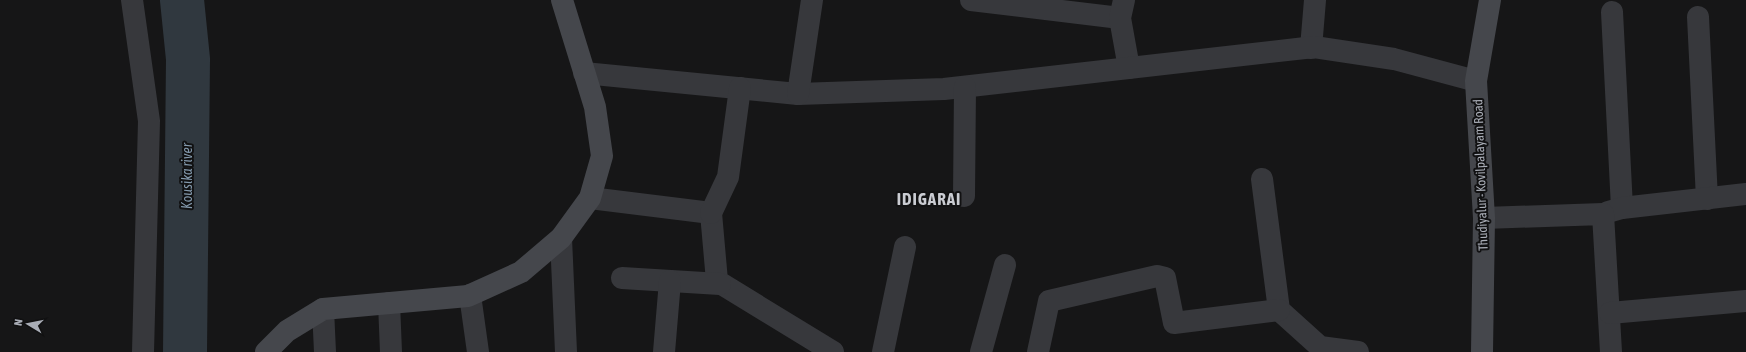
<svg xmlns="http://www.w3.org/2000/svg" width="1746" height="352" viewBox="0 0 1746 352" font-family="'Asap Condensed',sans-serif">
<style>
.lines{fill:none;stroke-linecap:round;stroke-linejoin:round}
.river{stroke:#30383f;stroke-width:44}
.street{stroke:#37383c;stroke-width:22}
.secondary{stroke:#45474c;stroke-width:22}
.labels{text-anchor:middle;stroke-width:4;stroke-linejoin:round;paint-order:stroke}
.street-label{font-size:13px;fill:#a9adb6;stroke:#111112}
.water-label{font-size:14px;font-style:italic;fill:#849aad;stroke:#111112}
.district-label{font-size:17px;font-weight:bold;letter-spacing:1px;fill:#caccd2;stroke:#111112}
</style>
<rect width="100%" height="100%" fill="#161617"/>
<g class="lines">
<path class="river" d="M182,0L188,59L185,352"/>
<g class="street">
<path d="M132,0L149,121L143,352"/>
<path d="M971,0L1120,18"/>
<path d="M1124,0L1120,18L1129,68"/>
<path d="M1612,12L1622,208"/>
<path d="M1698,17L1707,199"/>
<path d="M1311,48L1315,0"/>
<path d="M584,73L798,94L944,89L1314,47L1394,59L1476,81"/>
<path d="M798,94L812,0"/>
<path d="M1262,179L1279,310L1320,347L1358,352"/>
<path d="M964,196L965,87"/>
<path d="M590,198L711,213L717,281L833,352"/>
<path d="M1608,212L1622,208L1746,194"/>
<path d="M711,213L728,177L740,88"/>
<path d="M1484,218L1603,214L1611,352"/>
<path d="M561,238L566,352"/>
<path d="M622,278L720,284"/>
<path d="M470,295L478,352"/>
<path d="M389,303L391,352"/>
<path d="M323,309L325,352"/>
<path d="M1610,313L1746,301"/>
<path d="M664,352L670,281"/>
<path d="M883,352L905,247"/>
<path d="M981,352L1005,265"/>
<path d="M1038,352L1049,301L1157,276L1165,278L1174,323L1279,310"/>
</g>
<g class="secondary">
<path d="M266,352L287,331L323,309L468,296L521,272L561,238L590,198L602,156L595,107L562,0"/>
<path d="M1482,352L1484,218L1476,81L1490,0"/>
</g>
</g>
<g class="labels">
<g class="street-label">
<text transform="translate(1480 175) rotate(-92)" y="5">Thudiyalur - Kovilpalayam Road</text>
</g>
<g class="water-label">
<text transform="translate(187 176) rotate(-90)" y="5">Kousika river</text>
</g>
<g class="district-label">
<text x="929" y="205">IDIGARAI</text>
</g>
</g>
<g transform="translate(28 324) rotate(280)" stroke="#111112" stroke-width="3" paint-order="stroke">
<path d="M0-3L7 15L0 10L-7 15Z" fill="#a9adb6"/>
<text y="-6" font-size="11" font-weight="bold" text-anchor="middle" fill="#a9adb6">N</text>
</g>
</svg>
